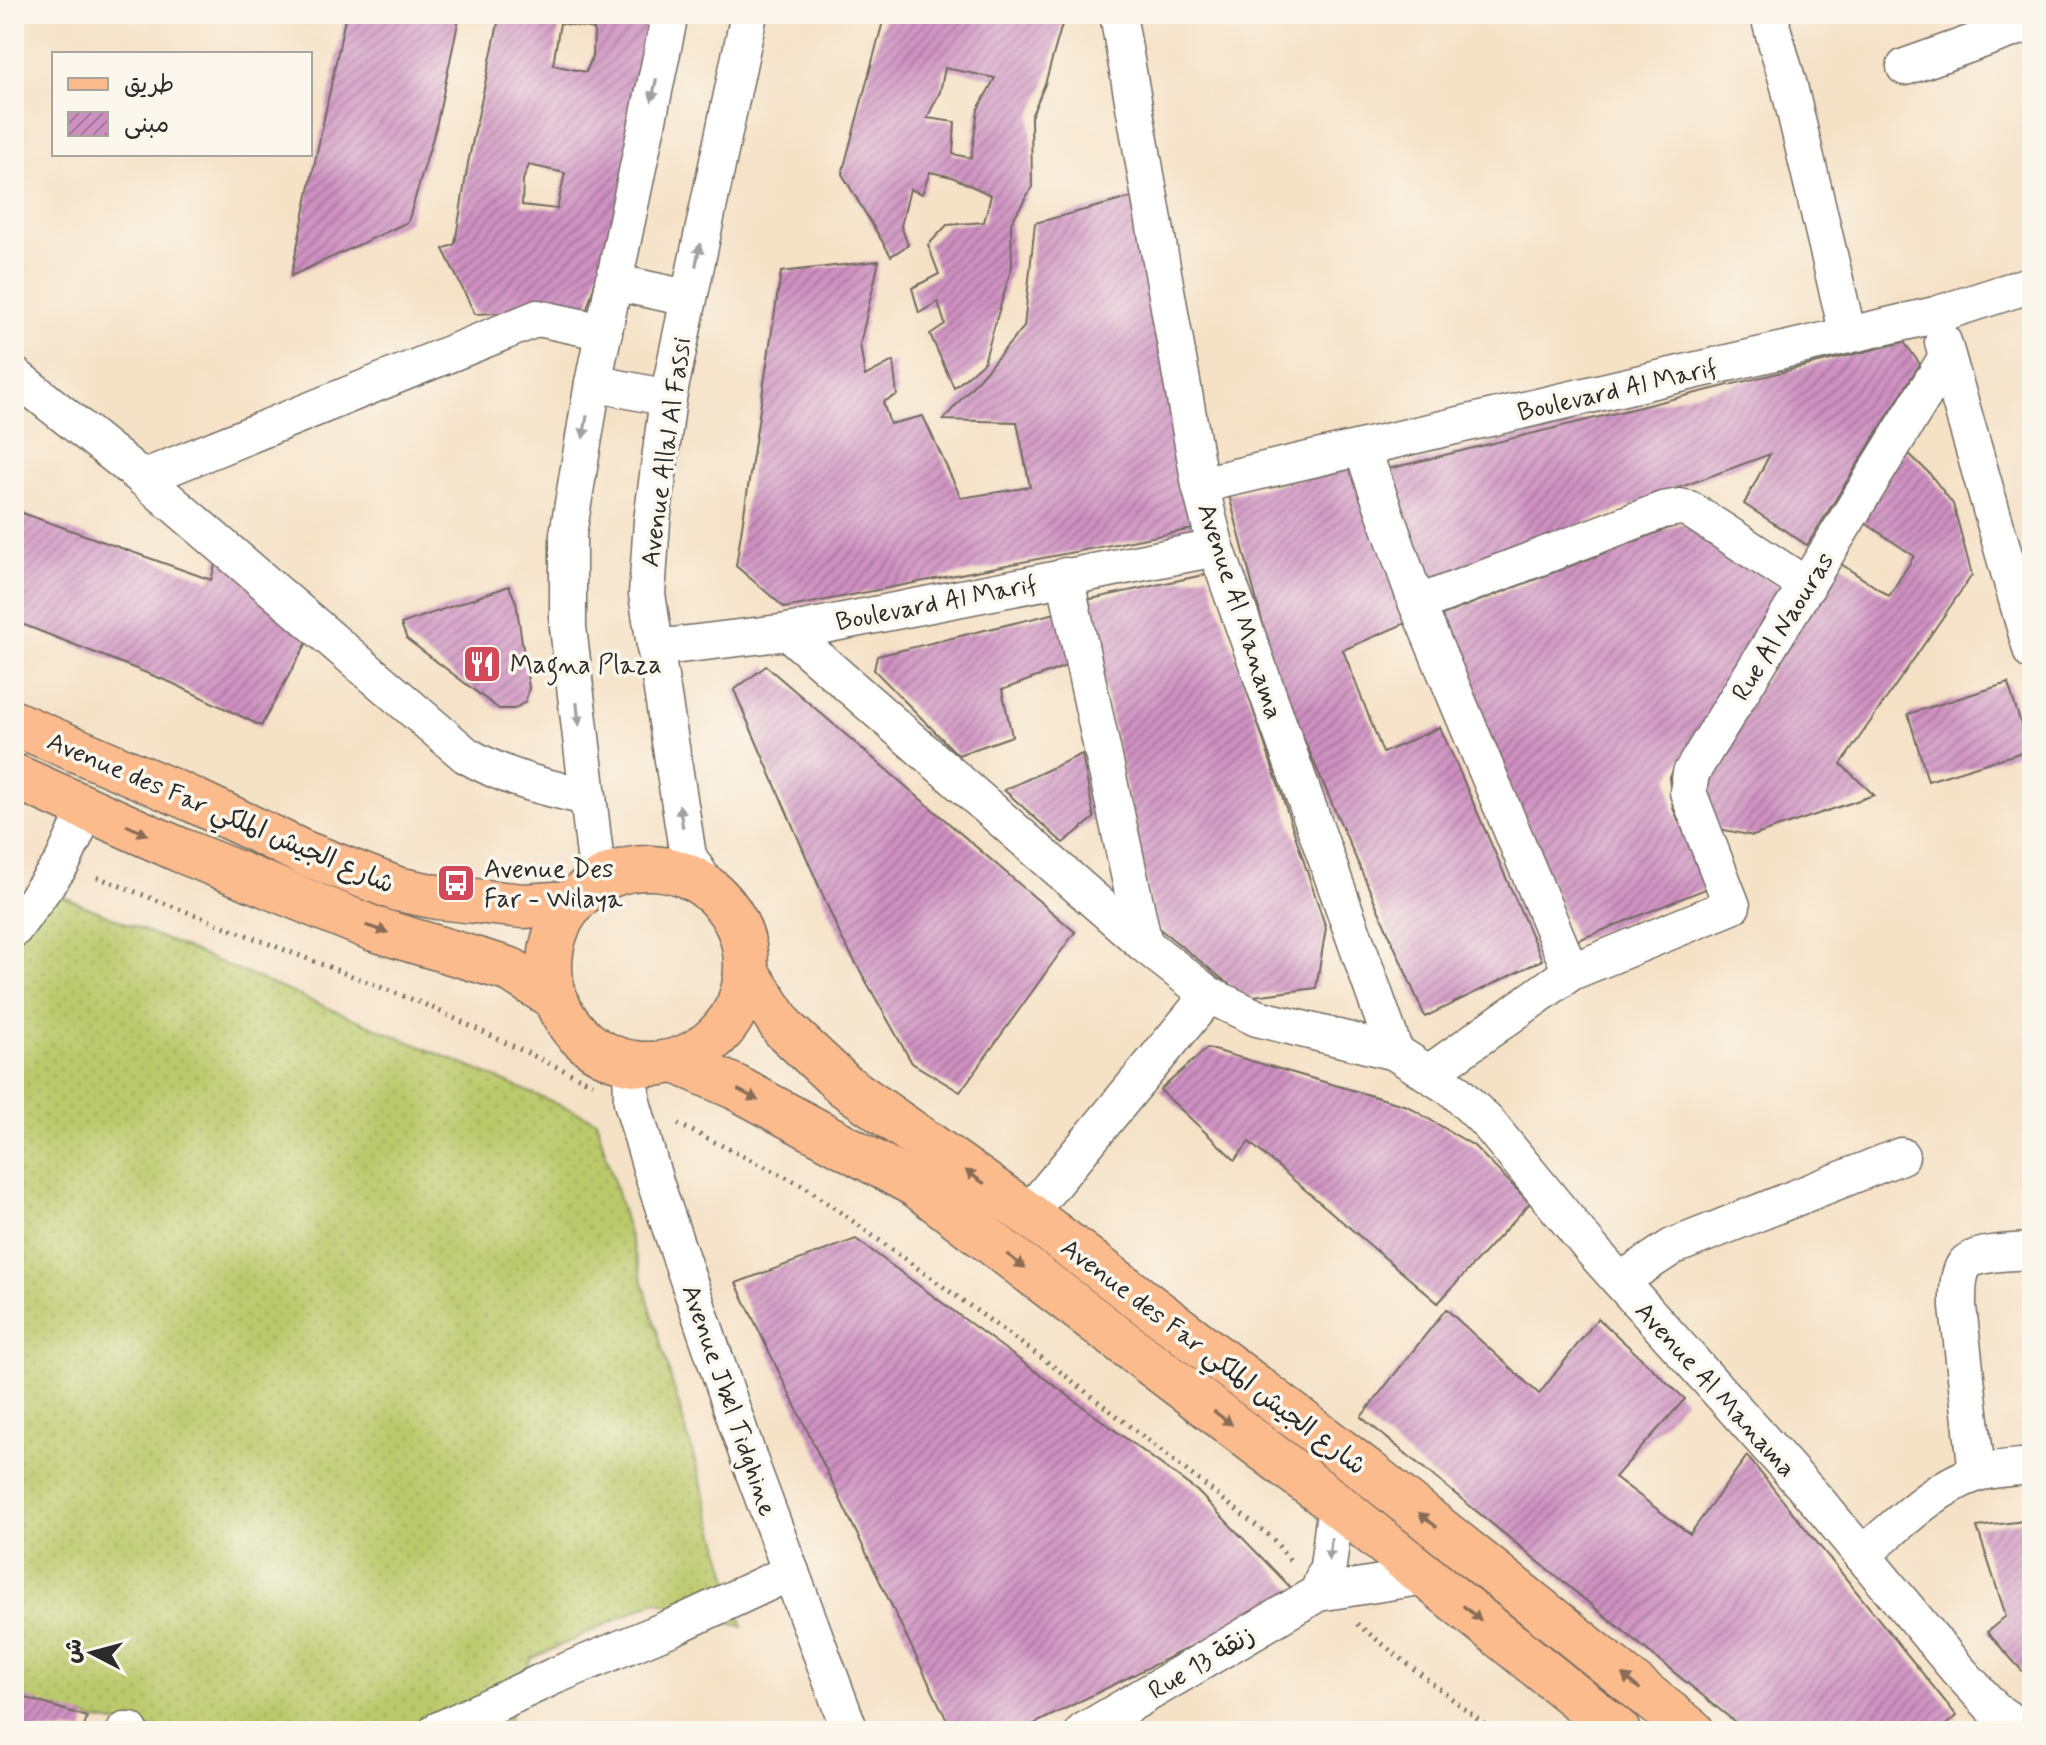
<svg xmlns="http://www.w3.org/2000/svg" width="2046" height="1745" viewBox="0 0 2046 1745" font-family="Mynerve,'Playpen Sans Arabic',sans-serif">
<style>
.grass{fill:url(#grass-dots);stroke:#727a4b;stroke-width:2}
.building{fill:url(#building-hatch);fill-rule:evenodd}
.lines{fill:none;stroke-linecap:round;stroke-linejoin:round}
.street-casing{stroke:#726b61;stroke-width:39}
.primary-casing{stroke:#726b61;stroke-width:47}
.path{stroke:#726b61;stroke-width:5;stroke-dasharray:2 6;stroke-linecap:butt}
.street{stroke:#fff;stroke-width:36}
.primary{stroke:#fbbb8d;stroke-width:44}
.oneway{fill:#a0a0a0}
.oneway2{fill:#896c57}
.labels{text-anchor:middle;stroke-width:7;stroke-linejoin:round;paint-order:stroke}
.street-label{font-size:26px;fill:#2b2b2b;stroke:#fbf7ec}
.poi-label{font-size:26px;fill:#2b2b2b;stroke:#fbf7ec;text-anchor:start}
</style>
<defs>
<pattern id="grass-dots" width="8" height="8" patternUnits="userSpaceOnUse" patternTransform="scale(2)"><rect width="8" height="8" fill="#bac96b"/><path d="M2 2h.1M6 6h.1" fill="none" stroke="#a0ad5d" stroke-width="1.8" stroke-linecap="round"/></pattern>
<pattern id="building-hatch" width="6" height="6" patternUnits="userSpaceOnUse" patternTransform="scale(2)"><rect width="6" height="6" fill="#ce90c1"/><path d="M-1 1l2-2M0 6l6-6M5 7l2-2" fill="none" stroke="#a7769d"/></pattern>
</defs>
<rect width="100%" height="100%" fill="#fbf7ec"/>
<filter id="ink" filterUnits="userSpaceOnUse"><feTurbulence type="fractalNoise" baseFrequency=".0125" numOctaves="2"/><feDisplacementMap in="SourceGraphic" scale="16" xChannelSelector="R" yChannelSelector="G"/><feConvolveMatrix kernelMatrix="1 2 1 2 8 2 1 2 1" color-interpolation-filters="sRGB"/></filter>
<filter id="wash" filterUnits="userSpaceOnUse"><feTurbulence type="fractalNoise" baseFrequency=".006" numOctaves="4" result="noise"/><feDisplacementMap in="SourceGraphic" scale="32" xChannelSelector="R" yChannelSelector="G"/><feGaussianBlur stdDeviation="1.8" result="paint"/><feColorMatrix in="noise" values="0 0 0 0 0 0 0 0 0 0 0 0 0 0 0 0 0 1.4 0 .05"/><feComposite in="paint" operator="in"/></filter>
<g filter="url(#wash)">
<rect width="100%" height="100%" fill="#f5e1c6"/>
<path class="grass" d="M40,887L596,1120L743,1627L656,1601L531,1659L505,1731H164L67,1715L14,1731V923Z"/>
<g id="blocks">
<g class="building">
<path d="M346,14H460L436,127L408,222L291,276Z"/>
<path d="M500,14H656L620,202L587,309L475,314L443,249L455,244L468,163ZM560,23L594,29L593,55L586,72L553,65ZM529,165L565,173L557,209L522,205L523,180Z"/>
<path d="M885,14H1065L1045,84L1031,117L1032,187L1011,223L1012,266L984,362L954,388L930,334L945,324L938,302L919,313L912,288L939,274L928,245L947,225L984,222L991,195L952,177L930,172L922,194L910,189L901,226L908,245L891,256L842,174ZM945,68L995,78L978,109L971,158L953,154L955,122L927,118L940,92Z"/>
<path d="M1141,195L1198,528L785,608L736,566L781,272L879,261L860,344L865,376L893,361L897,395L883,402L890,424L923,416L961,498L1030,487L1017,422L943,420L1024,327L1035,223Z"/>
<path d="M1904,342L1920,364L1807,545L1744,504L1770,454L1427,581L1388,469Z"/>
<path d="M1904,449L1929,473L1953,504L1972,575L1841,764L1874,795L1753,836L1719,829L1702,780L1838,562L1889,596L1914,556L1862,521Z"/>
<path d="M1351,468L1406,623L1343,650L1383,753L1440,727L1542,960L1425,1017L1276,675L1229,495Z"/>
<path d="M14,510L211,580L218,555L310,637L261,726L172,683L14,621Z"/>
<path d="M1682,523L1786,592L1669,778L1673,808L1708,888L1576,941L1437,617Z"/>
<path d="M1208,574L1326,928L1316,988L1245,997L1156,926L1086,600Z"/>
<path d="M509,586L516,602L529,688L525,702L514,709H499L407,639L401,624Z"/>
<path d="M1068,610L1077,662L1002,690L1012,736L958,755L874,670L877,656Z"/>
<path d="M766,666L1075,932L960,1092L912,1063L840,935L734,690Z"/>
<path d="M2008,683L2029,750L1928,781L1908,714Z"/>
<path d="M1082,754L1094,818L1063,843L1004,790Z"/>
<path d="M1207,1048L1407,1106L1474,1146L1530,1203L1438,1303L1249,1142L1235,1160L1160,1090Z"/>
<path d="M856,1239L1197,1491L1297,1594L1020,1731H952L736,1283Z"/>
<path d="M1446,1309L1539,1394L1598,1318L1685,1399L1615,1477L1690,1534L1747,1456L1957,1716L1938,1731H1746L1361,1417Z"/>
<path d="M2032,1520V1682L1987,1632L2006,1616L1977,1527Z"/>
<path d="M14,1694L87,1717L83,1731H14Z"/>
</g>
</g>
</g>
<g filter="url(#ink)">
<use href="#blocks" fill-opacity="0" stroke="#726b61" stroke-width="2"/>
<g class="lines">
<g class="street-casing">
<g id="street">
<path d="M1118,14L1200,485L1216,548L1395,1052"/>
<path d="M1773,14L1771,24L1789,86L1848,335"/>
<path d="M1905,67L2032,22"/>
<path d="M613,282L688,298"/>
<path d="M1943,342L2032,652"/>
<path d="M14,375L143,478L466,755C506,778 542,787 587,797"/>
<path d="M593,383L668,398"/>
<path d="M1362,448L1417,604L1571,972"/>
<path d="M143,478L538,318L604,332"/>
<path d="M1200,485L1935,315L2032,284"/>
<path d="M1065,576L1144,944"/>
<path d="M1417,604L1663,510L1680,507L1689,509L1807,586"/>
<path d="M788,632L1144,944L1209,995L1257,1018L1395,1052L1454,1090L1488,1123L1593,1251L1819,1503L1957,1669L1996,1711L2018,1726L2032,1729"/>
<path d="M655,648L788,632L1216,548"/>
<path d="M598,881L568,627V534L593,383L670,14"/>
<path d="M708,888L688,856L647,594L652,521L668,398L749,14"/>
<path d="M14,929L62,863L87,809"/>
<path d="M631,1065L632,1102L655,1182L751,1465L850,1731"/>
<path d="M1429,1073L1571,972L1732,906L1688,792L1691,773L1947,357"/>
<path d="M1028,1214L1209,995"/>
<path d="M1620,1281L1672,1247L1901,1156"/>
<path d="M1977,1473L1958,1307C1958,1294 1957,1275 1965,1264C1974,1252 2017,1252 2032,1251"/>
<path d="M1862,1555C1897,1526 1932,1489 1975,1474C1992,1468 2014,1468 2032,1466"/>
<path d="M1318,1593L1328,1566L1336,1504"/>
<path d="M125,1731H130"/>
<path d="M437,1731L552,1677L675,1626L791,1572"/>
<path d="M1084,1731L1318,1593L1426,1576"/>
</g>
</g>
<g class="primary-casing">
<g id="primary">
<path d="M14,723L193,800L304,853L397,889L437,897L523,906L572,903"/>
<path d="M14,776L180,850L374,929L511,970L555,998"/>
<circle cx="648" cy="966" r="98"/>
<path d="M747,973L784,1029L844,1085L1028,1214L1367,1471L1692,1731"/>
<path d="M678,1062L735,1087L916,1185L1336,1504L1618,1731"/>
</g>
</g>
<g class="path">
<path d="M14,844L28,850"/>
<path d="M97,877L424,1004L593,1084"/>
<path d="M678,1124L804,1186L1053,1366L1271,1537L1290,1560"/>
<path d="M1357,1624L1493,1731"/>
</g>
<use href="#street" class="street"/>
<use href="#primary" class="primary"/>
</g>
<defs><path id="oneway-solid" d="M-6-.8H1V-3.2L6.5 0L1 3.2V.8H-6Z" transform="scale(2)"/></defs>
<g class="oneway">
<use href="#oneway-solid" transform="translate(654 90) rotate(102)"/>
<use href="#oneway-solid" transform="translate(698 255) rotate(-78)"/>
<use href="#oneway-solid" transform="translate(585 427) rotate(100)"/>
<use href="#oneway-solid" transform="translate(578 714) rotate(84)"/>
<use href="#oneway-solid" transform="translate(681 816) rotate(-99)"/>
<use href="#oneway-solid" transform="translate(1330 1549) rotate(97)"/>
</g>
<g class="oneway2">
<use href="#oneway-solid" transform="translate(137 830) rotate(24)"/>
<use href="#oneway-solid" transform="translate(377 929) rotate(18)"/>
<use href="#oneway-solid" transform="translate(748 1095) rotate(28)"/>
<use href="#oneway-solid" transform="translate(975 1177) rotate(-145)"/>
<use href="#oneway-solid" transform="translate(1016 1261) rotate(37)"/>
<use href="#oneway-solid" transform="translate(1223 1418) rotate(37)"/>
<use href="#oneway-solid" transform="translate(1428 1520) rotate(-141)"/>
<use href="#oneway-solid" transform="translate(1472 1613) rotate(39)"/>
<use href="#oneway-solid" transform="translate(1631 1682) rotate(-141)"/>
</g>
</g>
<defs>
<g id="restaurant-square" transform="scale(2)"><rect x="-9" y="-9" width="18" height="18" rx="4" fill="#d1495b" stroke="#fbf7ec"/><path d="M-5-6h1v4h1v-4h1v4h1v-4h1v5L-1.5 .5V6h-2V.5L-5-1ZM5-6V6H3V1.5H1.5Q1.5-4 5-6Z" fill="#fff"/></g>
<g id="bus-square" transform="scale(2)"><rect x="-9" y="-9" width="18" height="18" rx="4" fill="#d1495b" stroke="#fbf7ec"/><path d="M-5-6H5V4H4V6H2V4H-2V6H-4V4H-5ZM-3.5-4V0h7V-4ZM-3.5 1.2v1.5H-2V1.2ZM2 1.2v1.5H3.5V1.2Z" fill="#fff"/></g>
</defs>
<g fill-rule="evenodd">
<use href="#restaurant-square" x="482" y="664"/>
<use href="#bus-square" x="456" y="883"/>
</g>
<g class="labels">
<g class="street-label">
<text transform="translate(1617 389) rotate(-13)" y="9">Boulevard Al Marif</text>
<text transform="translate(665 452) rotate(-82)" y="9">Avenue Allal Al Fassi</text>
<text transform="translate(936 602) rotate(-11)" y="9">Boulevard Al Marif</text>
<text transform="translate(1241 611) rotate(72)" y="9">Avenue Al Manama</text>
<text transform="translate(1782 626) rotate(-58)" y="9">Rue Al Naouras</text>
<text transform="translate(221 812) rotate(23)" y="9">Avenue des Far شارع الجيش الملكي</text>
<text transform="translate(1214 1356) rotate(37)" y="9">Avenue des Far شارع الجيش الملكي</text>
<text transform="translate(1716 1389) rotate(48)" y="9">Avenue Al Manama</text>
<text transform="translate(730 1400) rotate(71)" y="9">Avenue Jbel Tidghine</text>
<text transform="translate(1201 1662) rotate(-31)" y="9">Rue 13 زنقة</text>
</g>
<g class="poi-label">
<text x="510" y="673">Magna Plaza</text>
<text x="484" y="877">Avenue Des<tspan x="484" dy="30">Far - Wilaya</tspan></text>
</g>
</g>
<rect width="2046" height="1745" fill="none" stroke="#fbf7ec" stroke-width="48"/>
<rect x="52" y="52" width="260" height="104" fill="#fbf7ec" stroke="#a8a59f" stroke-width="2"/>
<rect x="68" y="78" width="40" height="12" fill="#fbbb8d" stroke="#a8a59f" stroke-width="2"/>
<text x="124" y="92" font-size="24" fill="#2b2b2b">طريق</text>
<rect x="68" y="112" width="40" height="24" fill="url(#building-hatch)" stroke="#a8a59f" stroke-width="2"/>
<text x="124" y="132" font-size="24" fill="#2b2b2b">مبنى</text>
<g transform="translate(92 1653) rotate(276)" stroke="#fbf7ec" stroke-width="6" paint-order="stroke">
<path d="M0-6L14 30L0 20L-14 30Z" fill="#2b2b2b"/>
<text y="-12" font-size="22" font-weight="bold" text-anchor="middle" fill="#2b2b2b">ش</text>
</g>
</svg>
